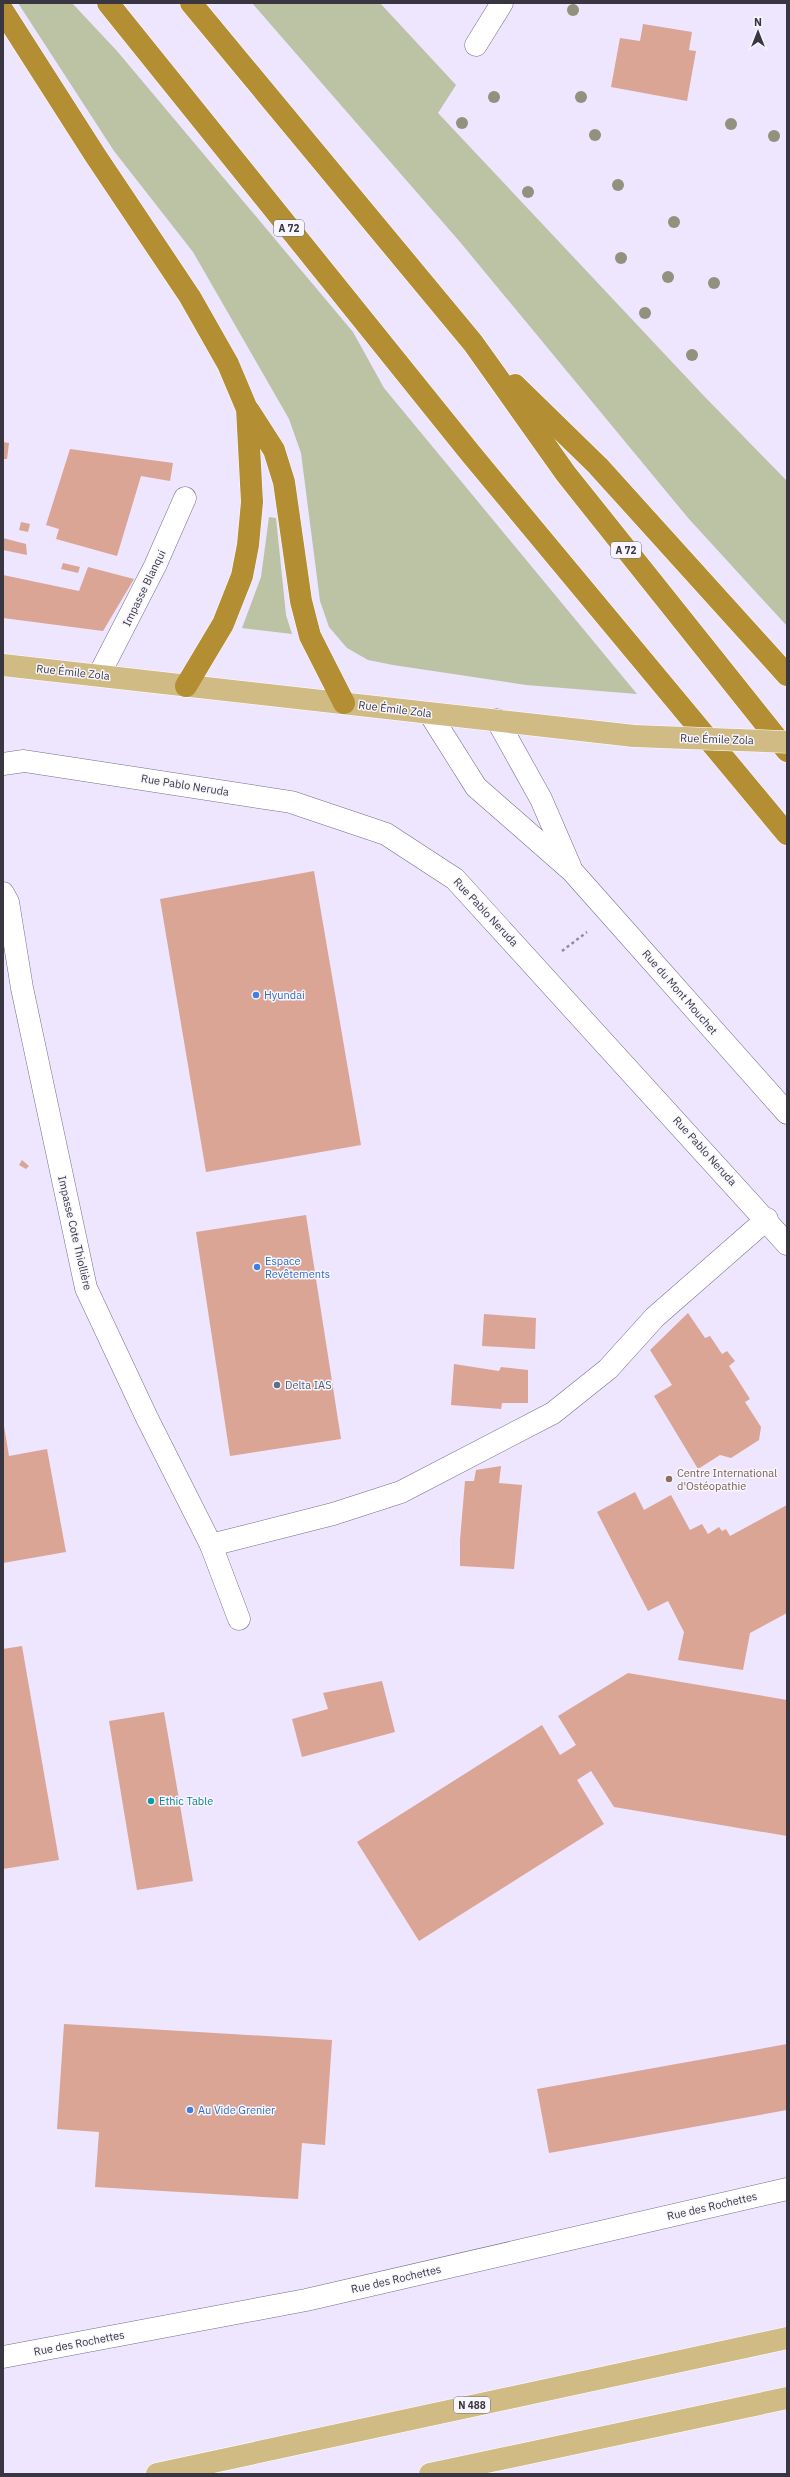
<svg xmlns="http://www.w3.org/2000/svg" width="790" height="2477" viewBox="0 0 790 2477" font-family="'IBM Plex Sans',sans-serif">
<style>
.green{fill:#bcc2a4}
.building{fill:#daa595}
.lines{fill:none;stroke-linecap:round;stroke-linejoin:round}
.minor-casing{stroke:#756d88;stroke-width:23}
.major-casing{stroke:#fff;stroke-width:23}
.highway-casing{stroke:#fff;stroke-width:23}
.path{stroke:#918c9d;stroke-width:2.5;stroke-dasharray:3 3;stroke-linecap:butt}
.minor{stroke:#fff;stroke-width:22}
.major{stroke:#d1bb84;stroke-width:22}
.highway{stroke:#b38e32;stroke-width:22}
.major-bridge-casing{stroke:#fff;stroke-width:23;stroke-linecap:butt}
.major-bridge{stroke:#d1bb84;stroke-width:22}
.tree{fill:#91917d}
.shop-dot{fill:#3f7fe0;stroke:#f8f6fd;stroke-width:1.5}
.service-dot{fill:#5c6f8a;stroke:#f8f6fd;stroke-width:1.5}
.education-dot{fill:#8d6e63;stroke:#f8f6fd;stroke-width:1.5}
.culture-dot{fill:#0f9aa8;stroke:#f8f6fd;stroke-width:1.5}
.labels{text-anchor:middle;stroke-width:3;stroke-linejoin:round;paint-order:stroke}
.shield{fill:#f8f6fd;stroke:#727079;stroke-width:1}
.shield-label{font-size:10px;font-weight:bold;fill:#393641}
.street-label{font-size:11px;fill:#393641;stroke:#f8f6fd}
.shop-label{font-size:11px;fill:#366cbe;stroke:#f8f6fd;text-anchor:start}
.service-label{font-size:11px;fill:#4e5e75;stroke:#f8f6fd;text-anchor:start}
.education-label{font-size:11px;fill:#785e54;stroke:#f8f6fd;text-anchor:start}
.culture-label{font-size:11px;fill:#0d838f;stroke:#f8f6fd;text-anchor:start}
</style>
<rect width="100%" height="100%" fill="#ede6fe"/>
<g class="green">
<path d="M18,3H72L117,51L353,332L384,388L637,694L526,685L393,665L368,660L347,648L329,627L320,601L301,453L289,419L193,252L114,151Z"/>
<path d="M252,3H380L456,85L438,113L704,396L787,481V626L689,519L460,242Z"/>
<path d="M269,517L276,518L286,615L292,634L242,628L261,577Z"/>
</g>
<g class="building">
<path d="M643,24L692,32L689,50L696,51L687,101L611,87L620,38L640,41Z"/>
<path d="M3,442L9,443L7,459H3Z"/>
<path d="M70,449L173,463L170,481L141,476L117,556L56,539L59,529L46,525Z"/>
<path d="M21,522L30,524L28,532L19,530Z"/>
<path d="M3,538L26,544L27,555L3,550Z"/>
<path d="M63,563L80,567L78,573L61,569Z"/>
<path d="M88,567L134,579L103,631L3,618V575L79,591Z"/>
<path d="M314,871L361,1145L206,1172L160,899Z"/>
<path d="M22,1160L29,1166L26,1169L19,1165Z"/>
<path d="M306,1215L341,1439L230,1456L196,1232Z"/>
<path d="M688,1313L705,1338L710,1336L722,1354L727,1351L735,1361L729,1366L750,1399L745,1402L761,1427L759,1440L731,1458L720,1455L698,1469L654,1396L672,1385L650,1350Z"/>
<path d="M484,1314L536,1318L535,1349L482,1346Z"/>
<path d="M454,1364L499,1371L501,1367L528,1370V1403H502L501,1409L451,1405Z"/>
<path d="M4,1426L9,1456L47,1449L66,1552L3,1563Z"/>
<path d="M501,1466L499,1483L522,1485L514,1569L460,1566V1540L465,1481H474L476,1470Z"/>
<path d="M635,1492L644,1510L671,1495L690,1530L702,1524L708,1534L719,1527L722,1531L726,1529L730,1536L787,1505V1613L750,1633L743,1670L678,1660L684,1632L668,1601L648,1611L597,1512Z"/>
<path d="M22,1646L59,1860L3,1869V1649Z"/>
<path d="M628,1673L787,1700V1836L614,1807L591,1771L577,1780L604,1824L419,1941L357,1842L542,1725L560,1755L576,1745L558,1716Z"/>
<path d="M382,1681L395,1732L302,1757L292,1719L328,1709L323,1693Z"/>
<path d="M164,1712L193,1881L137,1890L109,1721Z"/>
<path d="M64,2024L332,2040L325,2145L302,2143L298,2199L95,2187L99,2132L57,2129Z"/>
<path d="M787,2044V2110L549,2153L537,2089Z"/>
</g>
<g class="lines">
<g class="minor-casing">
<g id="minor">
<path d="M476,45L502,3"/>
<path d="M99,675L155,566L185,498"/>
<path d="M430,714L476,787L572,871L787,1113"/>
<path d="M497,720L541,799L570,866"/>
<path d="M3,764L24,761L291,802L386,834L455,879L787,1244"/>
<path d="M3,893L8,902L22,988L86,1288L147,1418L211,1545L239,1619"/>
<path d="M211,1545L333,1514L401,1492L553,1413L608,1369L655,1317L767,1219"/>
<path d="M3,2357L306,2300L787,2189"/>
</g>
</g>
<g class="major-casing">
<g id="major">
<path d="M3,665L634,736"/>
<path d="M157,2474L787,2338"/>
<path d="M430,2474L787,2398"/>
</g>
</g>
<g class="highway-casing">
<g id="highway">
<path d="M108,3L471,454L787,834"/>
<path d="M191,3L473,343L566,474L787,751"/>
<path d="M3,11L95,155L190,297L228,364L247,409L252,502L248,545L242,576L223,624L186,686"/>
<path d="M515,385L598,466L787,675"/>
<path d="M249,411L274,450L284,482L301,601L310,636L344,703"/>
</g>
</g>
<path class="path" d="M562,951L587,932"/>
<use href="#minor" class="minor"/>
<use href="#major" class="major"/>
<use href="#highway" class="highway"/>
<g class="major-bridge-casing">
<path id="major-bridge" d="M634,736L787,742"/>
</g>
<use href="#major-bridge" class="major-bridge"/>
</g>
<g class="tree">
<circle cx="573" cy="10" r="6"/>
<circle cx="494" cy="97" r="6"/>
<circle cx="581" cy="97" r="6"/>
<circle cx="462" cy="123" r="6"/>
<circle cx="731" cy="124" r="6"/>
<circle cx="595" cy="135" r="6"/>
<circle cx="774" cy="136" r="6"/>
<circle cx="618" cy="185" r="6"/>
<circle cx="528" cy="192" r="6"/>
<circle cx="674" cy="222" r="6"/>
<circle cx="621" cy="258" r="6"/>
<circle cx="668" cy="277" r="6"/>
<circle cx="714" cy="283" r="6"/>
<circle cx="645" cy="313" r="6"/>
<circle cx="692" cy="355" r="6"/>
</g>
<g class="shop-dot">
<circle cx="256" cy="995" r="4"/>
<circle cx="257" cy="1267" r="4"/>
<circle cx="190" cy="2110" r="4"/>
</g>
<circle class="service-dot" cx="277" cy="1385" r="4"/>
<circle class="education-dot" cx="669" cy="1479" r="4"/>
<circle class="culture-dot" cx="151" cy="1801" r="4"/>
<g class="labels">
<g class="shield">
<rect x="274" y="220" width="30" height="16" rx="3"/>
<rect x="611" y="542" width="30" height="16" rx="3"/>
<rect x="454" y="2397" width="36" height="16" rx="3"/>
</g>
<g class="shield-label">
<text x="289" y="232">A 72</text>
<text x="626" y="554">A 72</text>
<text x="472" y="2409">N 488</text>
</g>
<g class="street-label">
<text transform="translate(144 588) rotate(-64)" y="4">Impasse Blanqui</text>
<text transform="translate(73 672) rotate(6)" y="4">Rue Émile Zola</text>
<text transform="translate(395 709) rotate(7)" y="4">Rue Émile Zola</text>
<text transform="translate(717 739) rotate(2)" y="4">Rue Émile Zola</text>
<text transform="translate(185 785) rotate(9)" y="4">Rue Pablo Neruda</text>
<text transform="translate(486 912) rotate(47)" y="4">Rue Pablo Neruda</text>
<text transform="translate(680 992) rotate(49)" y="4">Rue du Mont Mouchet</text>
<text transform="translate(705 1151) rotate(48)" y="4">Rue Pablo Neruda</text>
<text transform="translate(75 1233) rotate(77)" y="4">Impasse Cote Thiollière</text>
<text transform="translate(712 2206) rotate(-13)" y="4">Rue des Rochettes</text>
<text transform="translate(396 2279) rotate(-13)" y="4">Rue des Rochettes</text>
<text transform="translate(79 2343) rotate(-11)" y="4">Rue des Rochettes</text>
</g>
<g class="shop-label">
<text x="264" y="999">Hyundai</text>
<text x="265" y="1265">Espace<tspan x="265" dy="13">Revêtements</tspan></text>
<text x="198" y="2114">Au Vide Grenier</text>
</g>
<g class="service-label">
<text x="285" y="1389">Delta IAS</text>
</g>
<g class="education-label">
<text x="677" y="1477">Centre International<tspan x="677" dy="13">d'Ostéopathie</tspan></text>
</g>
<g class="culture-label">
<text x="159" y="1805">Ethic Table</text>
</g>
</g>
<rect width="790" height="2477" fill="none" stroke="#393641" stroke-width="8"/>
<g transform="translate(758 32)" stroke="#f8f6fd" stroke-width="3" paint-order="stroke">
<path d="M0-3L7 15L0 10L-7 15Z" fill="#393641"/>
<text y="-6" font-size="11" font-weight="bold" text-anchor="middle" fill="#393641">N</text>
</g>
</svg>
